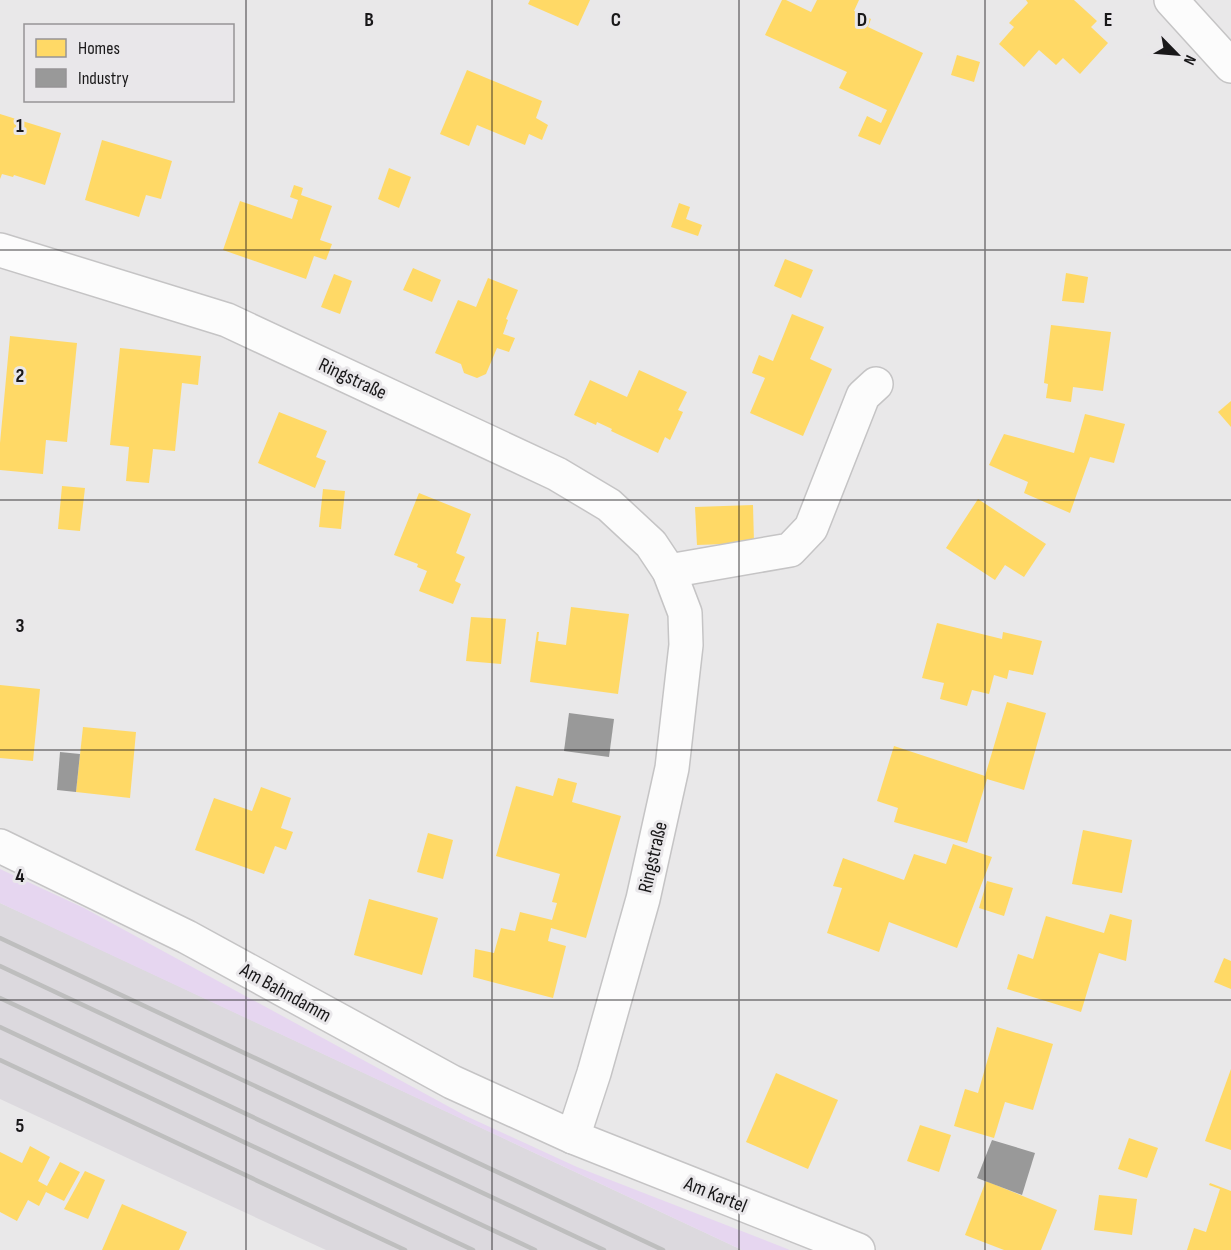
<svg xmlns="http://www.w3.org/2000/svg" width="1231" height="1250" viewBox="0 0 1231 1250" font-family="'Sofia Sans Condensed',sans-serif">
<style>
.built{fill:#dcd9de}
.green{fill:#e6d6f0}
.homes{fill:#ffd966}
.industry{fill:#999}
.lines{fill:none;stroke-linecap:round;stroke-linejoin:round}
.minor-casing{stroke:#c5c4c5;stroke-width:36}
.minor{stroke:#fcfcfc;stroke-width:33}
.rail{stroke:#bebebe;stroke-width:4.5}
.grid{fill:none;stroke:#191819;stroke-width:1.5;stroke-opacity:0.55}
.labels{text-anchor:middle;stroke-width:6;stroke-linejoin:round;paint-order:stroke}
.street-label{font-size:20px;fill:#191819;stroke:#e9e7ea}
.grid-label{font-size:20px;text-anchor:middle;font-weight:bold;fill:#191819;stroke:#e9e7ea;stroke-width:6;stroke-linejoin:round;paint-order:stroke}
</style>
<rect width="100%" height="100%" fill="#e9e8e9"/>
<path class="built" d="M0,903L46,924L742,1250H326L0,1099Z"/>
<path class="green" d="M0,869L84,908L466,1116L577,1167L790,1250H742L0,903Z"/>
<g class="homes">
<path d="M530,0H590L578,26L528,4Z"/>
<path d="M782,0H786L811,12L817,0H859L854,11L871,19L868,27L923,53L880,145L858,136L867,116L881,123L887,110L839,88L847,72L765,35Z"/>
<path d="M1026,0H1074L1097,21L1091,27L1108,43L1080,74L1063,58L1056,65L1039,50L1024,67L999,44L1014,27L1009,23L1028,3Z"/>
<path d="M957,55L980,62L974,82L951,75Z"/>
<path d="M467,70L542,101L536,118L548,125L542,140L529,134L525,145L477,125L469,146L440,134Z"/>
<path d="M0,114L61,133L45,185L14,175L13,177L2,174L0,179Z"/>
<path d="M102,140L172,161L161,199L146,195L139,217L85,200Z"/>
<path d="M389,168L411,177L399,208L378,199Z"/>
<path d="M294,185L303,188L301,195L332,206L320,240L332,244L326,260L314,256L306,279L223,250L240,201L292,219L298,200L290,197Z"/>
<path d="M679,203L690,207L686,219L702,225L698,236L671,227Z"/>
<path d="M785,259L813,270L801,298L774,286Z"/>
<path d="M413,268L441,280L432,302L403,290Z"/>
<path d="M1066,273L1088,277L1084,303L1062,301Z"/>
<path d="M334,274L352,281L340,314L321,307Z"/>
<path d="M488,278L518,290L506,319L508,320L503,334L515,338L509,352L497,348L486,374L477,378L464,373L461,364L435,353L458,300L476,307Z"/>
<path d="M792,314L824,327L810,359L832,369L803,436L750,413L765,378L752,373L759,355L773,361Z"/>
<path d="M1051,325L1111,332L1103,391L1073,387L1071,402L1046,398L1048,384L1044,383Z"/>
<path d="M10,336L77,343L67,442L46,440L43,474L0,470V443Z"/>
<path d="M120,348L201,356L198,385L182,383L175,451L153,449L149,483L126,481L129,447L110,445Z"/>
<path d="M639,370L687,392L678,410L683,412L670,440L665,437L658,453L611,431L612,429L597,422L596,425L574,415L590,380L627,397Z"/>
<path d="M1231,401V427L1218,412Z"/>
<path d="M279,412L327,431L316,457L326,461L315,488L258,463Z"/>
<path d="M1085,414L1125,424L1114,463L1090,457L1070,513L1024,493L1028,482L989,465L1004,434L1074,453Z"/>
<path d="M62,486L85,488L80,531L58,529Z"/>
<path d="M323,489L345,491L341,529L319,527Z"/>
<path d="M419,493L471,514L456,553L465,557L455,581L461,584L453,604L419,591L427,571L417,567L418,564L394,555Z"/>
<path d="M978,499L1046,544L1024,577L1005,565L995,580L946,548Z"/>
<path d="M753,505L754,543L697,545L695,507Z"/>
<path d="M571,607L629,614L618,694L530,682L537,632H539L538,641L566,645Z"/>
<path d="M471,617L506,619L501,664L466,661Z"/>
<path d="M937,623L1002,639L1003,632L1042,641L1033,675L1009,670L1007,679L994,675L989,694L972,690L967,706L940,699L944,683L922,678Z"/>
<path d="M0,685L40,689L33,761L0,758Z"/>
<path d="M1007,702L1046,713L1024,790L987,779L967,843L894,822L898,808L877,801L894,746L985,776Z"/>
<path d="M83,727L136,732L130,798L76,792Z"/>
<path d="M558,778L577,783L572,802L621,816L586,938L551,928L548,941L566,946L553,998L473,977L475,949L494,953L501,928L515,931L520,912L552,920L557,903L552,902L560,874L496,856L516,786L553,796Z"/>
<path d="M261,787L291,798L281,828L293,832L286,850L275,846L264,874L195,850L214,798L252,811Z"/>
<path d="M1083,830L1132,840L1122,893L1072,884Z"/>
<path d="M428,833L453,840L443,879L417,872Z"/>
<path d="M953,844L992,857L957,948L889,922L879,952L827,933L842,888L833,886L843,858L904,880L914,854L946,864Z"/>
<path d="M987,881L1013,888L1004,916L979,908Z"/>
<path d="M369,899L438,918L422,975L354,955Z"/>
<path d="M1110,914L1132,920L1126,961L1099,953L1081,1012L1007,989L1018,954L1033,959L1046,916L1104,933Z"/>
<path d="M1224,958L1231,961V989L1214,982Z"/>
<path d="M997,1027L1053,1044L1033,1110L1005,1102L994,1138L954,1126L965,1089L978,1093Z"/>
<path d="M1231,1069V1150L1205,1141Z"/>
<path d="M776,1073L838,1100L808,1169L746,1142Z"/>
<path d="M920,1125L951,1135L939,1172L907,1161Z"/>
<path d="M1129,1138L1158,1148L1147,1178L1118,1169Z"/>
<path d="M30,1146L50,1157L38,1181L47,1186L60,1162L80,1172L64,1201L46,1192L39,1206L28,1200L17,1221L0,1212V1152L22,1163Z"/>
<path d="M85,1171L105,1180L88,1219L64,1209Z"/>
<path d="M986,1181L1057,1210L1041,1250H1004L965,1235Z"/>
<path d="M1210,1183L1231,1191V1250H1187L1194,1228L1206,1232L1220,1189L1209,1185Z"/>
<path d="M1099,1195L1137,1199L1132,1235L1094,1230Z"/>
<path d="M122,1204L187,1232L179,1250H102Z"/>
</g>
<g class="industry">
<path d="M569,713L614,719L609,757L564,751Z"/>
<path d="M60,752L80,754L76,792L57,790Z"/>
<path d="M992,1140L1035,1153L1022,1195L977,1178Z"/>
</g>
<g class="lines">
<g class="minor-casing">
<g id="minor">
<path d="M1171,0L1231,66"/>
<path d="M0,250L227,320L557,474L609,505L651,544L669,571L685,613L686,645L672,768L643,899L594,1073L573,1137"/>
<path d="M669,571L790,550L811,528L863,396L876,384"/>
<path d="M0,846L187,937L452,1082L573,1137L858,1250"/>
</g>
</g>
<use href="#minor" class="minor"/>
<g class="rail">
<path d="M0,938L663,1250"/>
<path d="M0,966L604,1250"/>
<path d="M0,998L535,1250"/>
<path d="M0,1027L473,1250"/>
<path d="M0,1060L405,1250"/>
</g>
</g>
<path class="grid" d="M246,0V1250M492,0V1250M739,0V1250M985,0V1250M0,250H1231M0,500H1231M0,750H1231M0,1000H1231"/>
<g class="labels">
<g class="street-label">
<text transform="translate(353 378) rotate(25)" y="7">Ringstraße</text>
<text transform="translate(652 857) rotate(-77)" y="7">Ringstraße</text>
<text transform="translate(286 992) rotate(29)" y="7">Am Bahndamm</text>
<text transform="translate(716 1194) rotate(22)" y="7">Am Kartel</text>
</g>
</g>
<g class="grid-label">
<text x="369" y="26">B</text>
<text x="616" y="26">C</text>
<text x="862" y="26">D</text>
<text x="1108" y="26">E</text>
<text x="20" y="132">1</text>
<text x="20" y="382">2</text>
<text x="20" y="632">3</text>
<text x="20" y="882">4</text>
<text x="20" y="1132">5</text>
</g>
<rect x="24" y="24" width="210" height="78" fill="#e9e7ea" stroke="#969496" stroke-width="1.5"/>
<rect x="36" y="39" width="30" height="18" fill="#ffd966" stroke="#969496" stroke-width="1.5"/>
<text x="78" y="54" font-size="18" fill="#191819">Homes</text>
<rect x="36" y="69" width="30" height="18" fill="#999999" stroke="#969496" stroke-width="1.5"/>
<text x="78" y="84" font-size="18" fill="#191819">Industry</text>
<g transform="translate(1177 54) rotate(115)" stroke="#e9e7ea" stroke-width="4.5" paint-order="stroke">
<path d="M0-4.5L10 22L0 15L-10 22Z" fill="#191819"/>
<text y="-9" font-size="16" font-weight="bold" text-anchor="middle" fill="#191819">N</text>
</g>
</svg>
